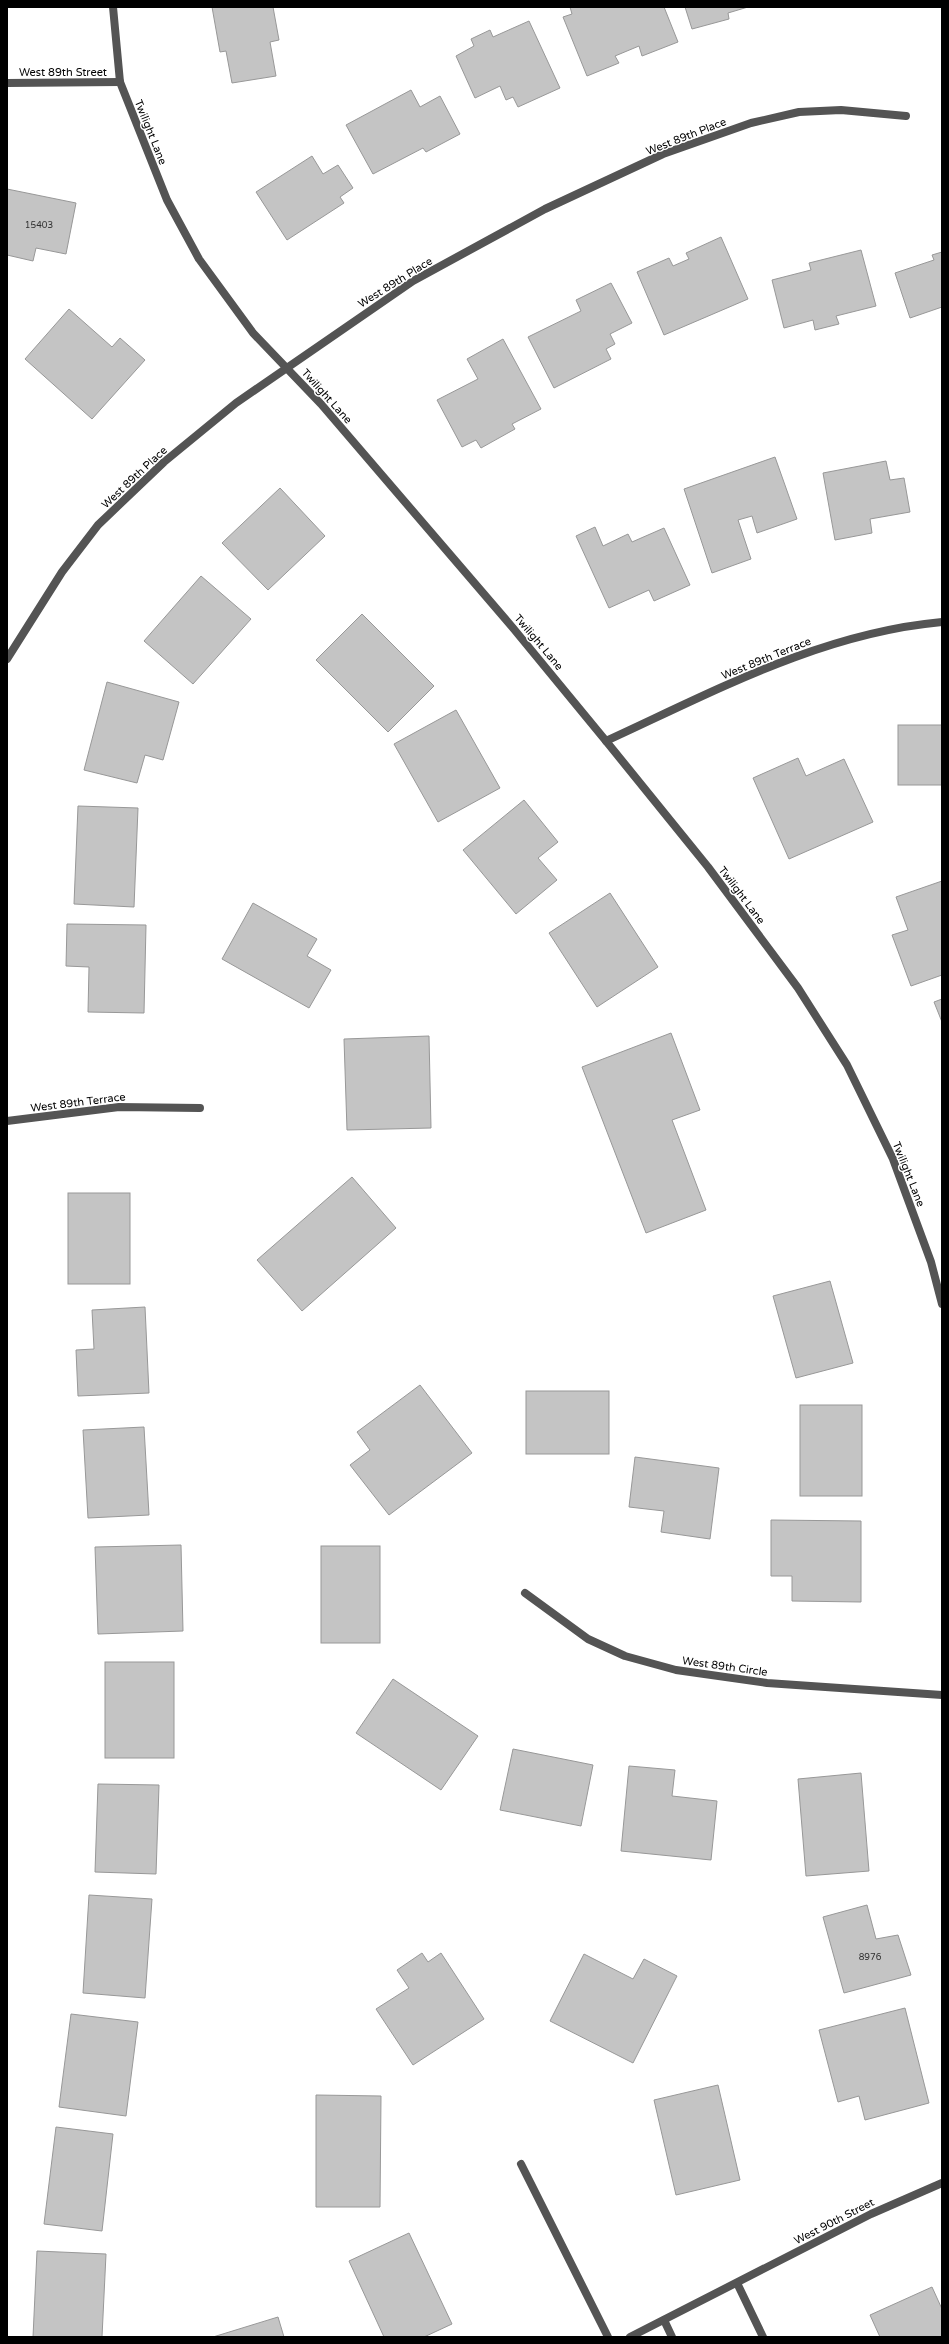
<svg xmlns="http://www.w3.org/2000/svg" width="949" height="2344" viewBox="0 0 949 2344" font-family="'Varela Round',sans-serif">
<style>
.building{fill:#c4c4c4;stroke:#989898}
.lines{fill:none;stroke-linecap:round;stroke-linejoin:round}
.minor{stroke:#545454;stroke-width:8}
.labels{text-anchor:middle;stroke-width:3;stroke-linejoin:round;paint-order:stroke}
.number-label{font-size:9px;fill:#313131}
.street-label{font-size:11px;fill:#000;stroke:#fff}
</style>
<rect width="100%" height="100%" fill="#fff"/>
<g class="building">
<path d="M212,7H273L279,40L270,42L276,76L232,83L226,51L220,52Z"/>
<path d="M570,7H664L678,42L642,56L639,46L615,56L619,63L587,76L563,17L572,14Z"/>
<path d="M685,7H748L728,13L729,19L692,29Z"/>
<path d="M529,21L560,88L518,107L513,97L506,100L500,86L475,98L456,56L474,46L471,39L490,30L493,37Z"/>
<path d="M411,90L420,107L440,96L460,134L426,152L423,148L373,174L346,125Z"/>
<path d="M312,156L323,174L338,165L353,188L340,197L344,203L287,240L256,192Z"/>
<path d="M7,189L76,203L66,254L36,248L33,261L7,255Z"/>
<path d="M721,237L748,299L664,335L637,272L669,258L673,266L689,259L686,253Z"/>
<path d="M861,250L876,306L836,316L839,324L815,330L813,320L784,328L772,280L811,270L809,263Z"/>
<path d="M942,252V307L910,318L895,273L934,260L932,255Z"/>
<path d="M611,283L632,323L610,334L615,344L606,349L611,359L554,388L528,337L581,311L576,300Z"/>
<path d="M69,309L112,347L120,338L145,360L92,419L25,359Z"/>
<path d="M503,339L541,409L512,424L515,429L481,448L476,440L462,447L437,400L478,379L467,359Z"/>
<path d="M775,457L797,519L757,533L752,516L738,520L751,559L712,573L684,489Z"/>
<path d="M886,461L890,480L904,478L910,512L870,519L872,533L835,540L823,473Z"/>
<path d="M280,488L325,536L268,590L222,543Z"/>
<path d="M595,527L603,546L628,534L632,542L664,528L690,585L654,601L649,590L609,608L576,536Z"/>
<path d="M201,576L251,619L193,684L144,641Z"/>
<path d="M362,614L434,686L388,732L316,660Z"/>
<path d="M107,682L179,702L163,760L145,755L137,783L84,770Z"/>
<path d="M456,710L500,788L438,822L394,744Z"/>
<rect x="898" y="725" width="44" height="60"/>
<path d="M798,758L806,776L844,759L873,822L789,859L753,778Z"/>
<path d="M524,800L558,842L538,858L557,880L516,914L463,850Z"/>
<path d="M78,806L138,808L134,907L74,904Z"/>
<path d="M942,881V975L911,986L892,935L908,930L896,897Z"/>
<path d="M610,893L658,967L597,1007L549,933Z"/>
<path d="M253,903L317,939L307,956L331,970L309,1008L222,959Z"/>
<path d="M67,924L146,925L144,1013L88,1012L89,967L66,966Z"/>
<path d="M942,999V1022L934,1002Z"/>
<path d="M671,1033L700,1110L672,1120L706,1210L646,1233L582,1067Z"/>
<path d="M429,1036L431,1128L347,1130L344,1039Z"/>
<path d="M352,1177L396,1228L302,1311L257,1260Z"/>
<rect x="68" y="1193" width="62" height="91"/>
<path d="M830,1281L853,1363L796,1378L773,1296Z"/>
<path d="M145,1307L149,1393L78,1396L76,1350L94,1349L92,1310Z"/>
<path d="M420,1385L472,1453L389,1515L350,1465L370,1450L357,1432Z"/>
<rect x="526" y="1391" width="83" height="63"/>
<rect x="800" y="1405" width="62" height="91"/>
<path d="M144,1427L149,1515L88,1518L83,1430Z"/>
<path d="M635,1457L719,1468L710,1539L661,1532L664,1511L629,1507Z"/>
<path d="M771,1520L861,1521V1602L792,1601V1576H771Z"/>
<path d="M181,1545L183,1631L98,1634L95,1547Z"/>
<rect x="321" y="1546" width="59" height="97"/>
<rect x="105" y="1662" width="69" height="96"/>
<path d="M393,1679L478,1736L441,1790L356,1733Z"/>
<path d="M513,1749L593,1765L581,1826L500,1810Z"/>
<path d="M629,1766L675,1770L672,1796L717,1801L711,1860L621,1851Z"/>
<path d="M861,1773L869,1871L806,1876L798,1779Z"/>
<path d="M98,1784L159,1785L156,1874L95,1872Z"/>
<path d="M89,1895L152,1899L145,1998L83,1993Z"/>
<path d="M867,1905L876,1939L898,1935L911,1975L844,1993L823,1917Z"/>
<path d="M422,1953L428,1962L441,1953L484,2019L413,2065L376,2009L409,1988L397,1970Z"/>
<path d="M584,1954L633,1979L644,1959L677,1976L633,2063L550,2021Z"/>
<path d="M905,2008L929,2103L865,2120L859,2096L838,2102L819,2030Z"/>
<path d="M71,2014L138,2022L126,2116L59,2107Z"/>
<path d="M718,2085L740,2180L676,2195L654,2100Z"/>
<path d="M316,2095L381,2096L380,2207H316Z"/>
<path d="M56,2127L113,2134L102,2231L44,2224Z"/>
<path d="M409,2233L452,2324L424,2337H384L349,2261Z"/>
<path d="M37,2251L106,2254L102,2337H33Z"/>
<path d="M932,2287L942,2309V2337H880L870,2315Z"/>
<path d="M278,2317L284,2337H213Z"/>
</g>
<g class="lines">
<g class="minor">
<path d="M113,7L120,82L167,200L199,259L253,333L321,404L513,628L606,741L708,867L798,988L847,1065L893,1159L931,1262L942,1304"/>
<path d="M7,83L120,82"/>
<path d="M7,659L62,572L98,525L164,462L236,403L413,281L545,209L663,154L751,123L799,112L841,110L906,116"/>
<path d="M606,741C715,691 821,633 942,622"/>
<path d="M7,1121L119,1107L200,1108"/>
<path d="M525,1593L588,1639L625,1656L676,1670L767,1683L942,1695"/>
<path d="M521,2164L608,2337"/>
<path d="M737,2283L763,2337"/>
<path d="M664,2320L672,2337"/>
<path d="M630,2337L871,2214L942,2183"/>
</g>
</g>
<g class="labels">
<g class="number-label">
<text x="39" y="228">15403</text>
<text x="870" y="1960">8976</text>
</g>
<g class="street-label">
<text x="63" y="76">West 89th Street</text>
<text transform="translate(151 132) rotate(68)" y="4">Twilight Lane</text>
<text transform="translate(686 136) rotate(-21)" y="4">West 89th Place</text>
<text transform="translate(395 282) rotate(-32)" y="4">West 89th Place</text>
<text transform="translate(327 396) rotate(48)" y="4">Twilight Lane</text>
<text transform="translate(134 477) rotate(-43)" y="4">West 89th Place</text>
<text transform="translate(539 642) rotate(50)" y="4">Twilight Lane</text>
<text transform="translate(766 658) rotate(-22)" y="4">West 89th Terrace</text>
<text transform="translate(742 895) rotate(53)" y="4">Twilight Lane</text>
<text transform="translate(78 1102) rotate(-7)" y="4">West 89th Terrace</text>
<text transform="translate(909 1174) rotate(68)" y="4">Twilight Lane</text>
<text transform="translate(725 1666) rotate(8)" y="4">West 89th Circle</text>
<text transform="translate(834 2221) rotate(-27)" y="4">West 90th Street</text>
</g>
</g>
<rect width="949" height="2344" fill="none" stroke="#000000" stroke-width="16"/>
</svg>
